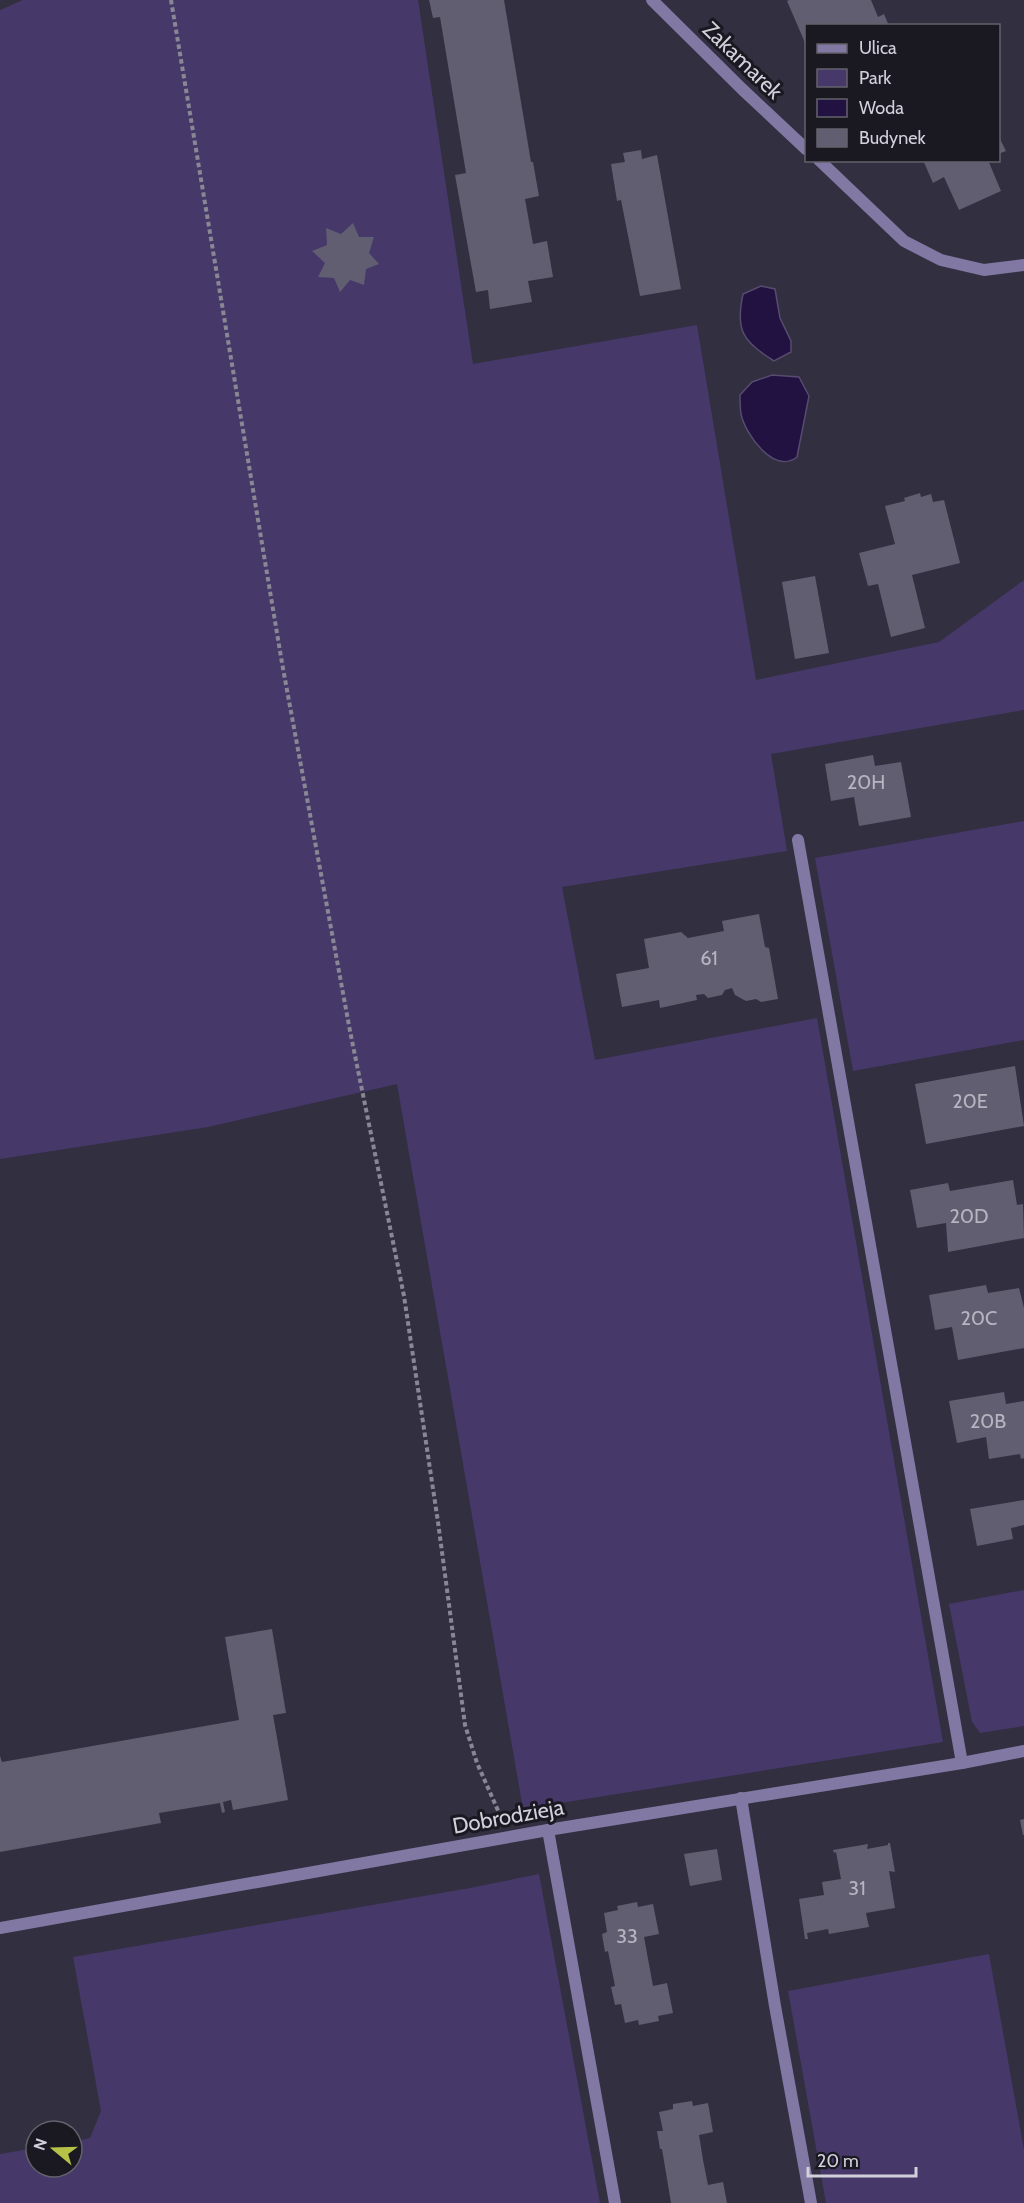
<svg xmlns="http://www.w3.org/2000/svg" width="1024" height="2203" viewBox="0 0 1024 2203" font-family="Cabin,sans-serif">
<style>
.green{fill:#46396a}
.water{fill:#221241;stroke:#574b6f;stroke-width:1.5}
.building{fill:#615e71}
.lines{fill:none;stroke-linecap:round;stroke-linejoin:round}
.path{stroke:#8a8795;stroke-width:4;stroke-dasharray:4.5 3;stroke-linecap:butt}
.service{stroke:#8178a3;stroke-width:12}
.minor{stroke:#8178a3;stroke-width:12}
.labels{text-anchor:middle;stroke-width:6;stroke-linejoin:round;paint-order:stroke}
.number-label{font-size:20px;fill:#b6b4c0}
.street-label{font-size:22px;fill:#d2d0db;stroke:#1a1820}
</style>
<rect width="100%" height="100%" fill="#322f40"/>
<g class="green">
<path d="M23,0H418L473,364L697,325L756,680L939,642L1024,580V710L771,754L787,851L562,887L595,1060L817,1018L943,1742L523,1809L397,1084L208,1127L0,1159V10Z"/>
<path d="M1024,821V1040L853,1071L815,858Z"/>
<path d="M1024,1590V1726L980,1733L972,1722L949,1604Z"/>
<path d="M539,1874L600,2203H0V2154L36,2148V2167H72V2142L90,2138L101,2111L73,1957L470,1888Z"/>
<path d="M989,1954L1024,2150V2203H826L788,1991Z"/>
</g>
<g class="water">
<path d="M761,286L775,289L780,318L791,341V352L774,361C743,341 735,331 743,294Z"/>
<path d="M772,375L799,377L809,396L797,457C774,475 745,434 741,414C740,408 740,401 740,395L752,382Z"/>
</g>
<g class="building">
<path d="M429,0H504L531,162H533L539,196L525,199L533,244L547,241L553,277L528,281L532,302L490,309L488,290L476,292L455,175L466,173L440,17L433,18Z"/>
<path d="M789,0H871L878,17L884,14L889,26H806V45L787,1Z"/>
<path d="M998,135L1006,151L998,154Z"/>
<path d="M641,150L642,159L657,155L681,289L640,296L621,200L617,201L611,164L625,162L623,153Z"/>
<path d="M923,160H988L1001,191L959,210L944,177L933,183Z"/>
<path d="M353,223L359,237H374L369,253L379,264L366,269L364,285L350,280L340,292L334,278L318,277L325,263L312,251L327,245L326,228L341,234Z"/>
<path d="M920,493L921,497L931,494L933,502L944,500L960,563L912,575L925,628L891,637L878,584L868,586L859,553L895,544L885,506L905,501L904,498Z"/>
<path d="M815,576L829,653L795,659L782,582Z"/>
<path d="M873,755L875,766L901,762L911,817L859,826L854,797L831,801L825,764Z"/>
<path d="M759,914L765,947L769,948L778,999L761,1002L756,999L746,1001L735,995L732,988L725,990L722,995L708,998L704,994L696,995L697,1000L660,1008L659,1000L622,1007L616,974L649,968L644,939L681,932L688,938L724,931L722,921Z"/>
<path d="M1015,1066L1024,1126L926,1144L915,1084Z"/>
<path d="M1013,1180L1017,1205L1023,1204L1024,1238L948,1252L946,1223L917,1228L910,1190L948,1183L950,1191Z"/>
<path d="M986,1285L988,1293L1019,1288L1024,1308V1348L958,1360L952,1327L935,1330L929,1295Z"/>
<path d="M1004,1392L1006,1404L1024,1401V1458L1021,1459L1020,1454L989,1459L986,1437L957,1443L949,1401Z"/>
<path d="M1024,1500V1525L1011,1528L1013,1539L977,1546L970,1509Z"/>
<path d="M272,1629L286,1713L273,1715L288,1800L233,1810L231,1800L223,1802L225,1812L222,1813L220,1803L159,1813L161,1823L0,1852V1756L2,1762L239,1720L225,1637Z"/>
<path d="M1024,1819V1835H1023L1020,1820Z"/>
<path d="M888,1843H890L895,1872L889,1871L895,1908L866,1913L869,1927L829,1934L828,1929L807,1933L808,1939H805L799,1899L824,1895L822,1882L841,1879L836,1852L834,1853L833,1850L868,1844L867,1849L888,1845Z"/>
<path d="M717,1849L722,1880L690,1886L684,1854Z"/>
<path d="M637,1902L638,1907L653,1904L659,1934L644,1937L653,1986L667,1983L673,2013L658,2016L659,2021L639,2025L638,2020L625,2023L621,2004L615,2005L611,1987L615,1986L608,1951L605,1952L602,1934L607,1932L604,1913L618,1910L617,1906Z"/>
<path d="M692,2101L693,2106L708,2103L713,2132L699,2135L703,2160L708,2185L723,2182L727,2203H671L662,2149H660L657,2131H663L659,2112L673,2109V2104Z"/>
</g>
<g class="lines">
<path class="path" d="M171,0L282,663L350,1031L404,1296L438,1522L465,1725L477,1763L500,1815"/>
<g class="service">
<path d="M798,840L962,1763"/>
<path d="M741,1798L775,2006L811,2203"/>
<path d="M548,1830L615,2203"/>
</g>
<g class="minor">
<path d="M652,0L742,89L806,149"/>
<path d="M819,160L904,241L941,260L984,270L1024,265"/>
<path d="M0,1928L548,1830L962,1763L1024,1751"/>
</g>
</g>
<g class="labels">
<g class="number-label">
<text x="866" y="789">20H</text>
<text x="709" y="965">61</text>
<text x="970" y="1108">20E</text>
<text x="969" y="1223">20D</text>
<text x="979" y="1325">20C</text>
<text x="988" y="1428">20B</text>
<text x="857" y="1895">31</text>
<text x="627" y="1943">33</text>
</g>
<g class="street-label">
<text transform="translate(743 60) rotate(44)" y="8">Zakamarek</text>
<text transform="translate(508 1816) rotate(-10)" y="8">Dobrodzieja</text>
</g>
</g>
<rect x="805" y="24" width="195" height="138" fill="#1a1820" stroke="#64626b" stroke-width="1.5"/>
<rect x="817" y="44" width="30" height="9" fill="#8178a3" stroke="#64626b" stroke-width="1.5"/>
<text x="859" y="54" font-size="18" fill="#d2d0db">Ulica</text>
<rect x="817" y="69" width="30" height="18" fill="#46396a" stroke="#64626b" stroke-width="1.5"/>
<text x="859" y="84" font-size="18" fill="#d2d0db">Park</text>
<rect x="817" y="99" width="30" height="18" fill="#221241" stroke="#64626b" stroke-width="1.5"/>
<text x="859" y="114" font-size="18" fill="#d2d0db">Woda</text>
<rect x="817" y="129" width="30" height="18" fill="#615e71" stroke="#64626b" stroke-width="1.5"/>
<text x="859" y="144" font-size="18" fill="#d2d0db">Budynek</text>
<g transform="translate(54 2149) rotate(289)"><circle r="28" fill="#1a1820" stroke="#64626b" stroke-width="1.5"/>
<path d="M0-4.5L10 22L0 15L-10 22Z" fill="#b6c148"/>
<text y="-9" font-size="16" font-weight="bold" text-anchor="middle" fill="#d2d0db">N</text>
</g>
<path d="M808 2167v9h108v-9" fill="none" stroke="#d2d0db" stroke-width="3"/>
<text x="817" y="2167" font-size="18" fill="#d2d0db" stroke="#1a1820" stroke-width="4.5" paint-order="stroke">20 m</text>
</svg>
